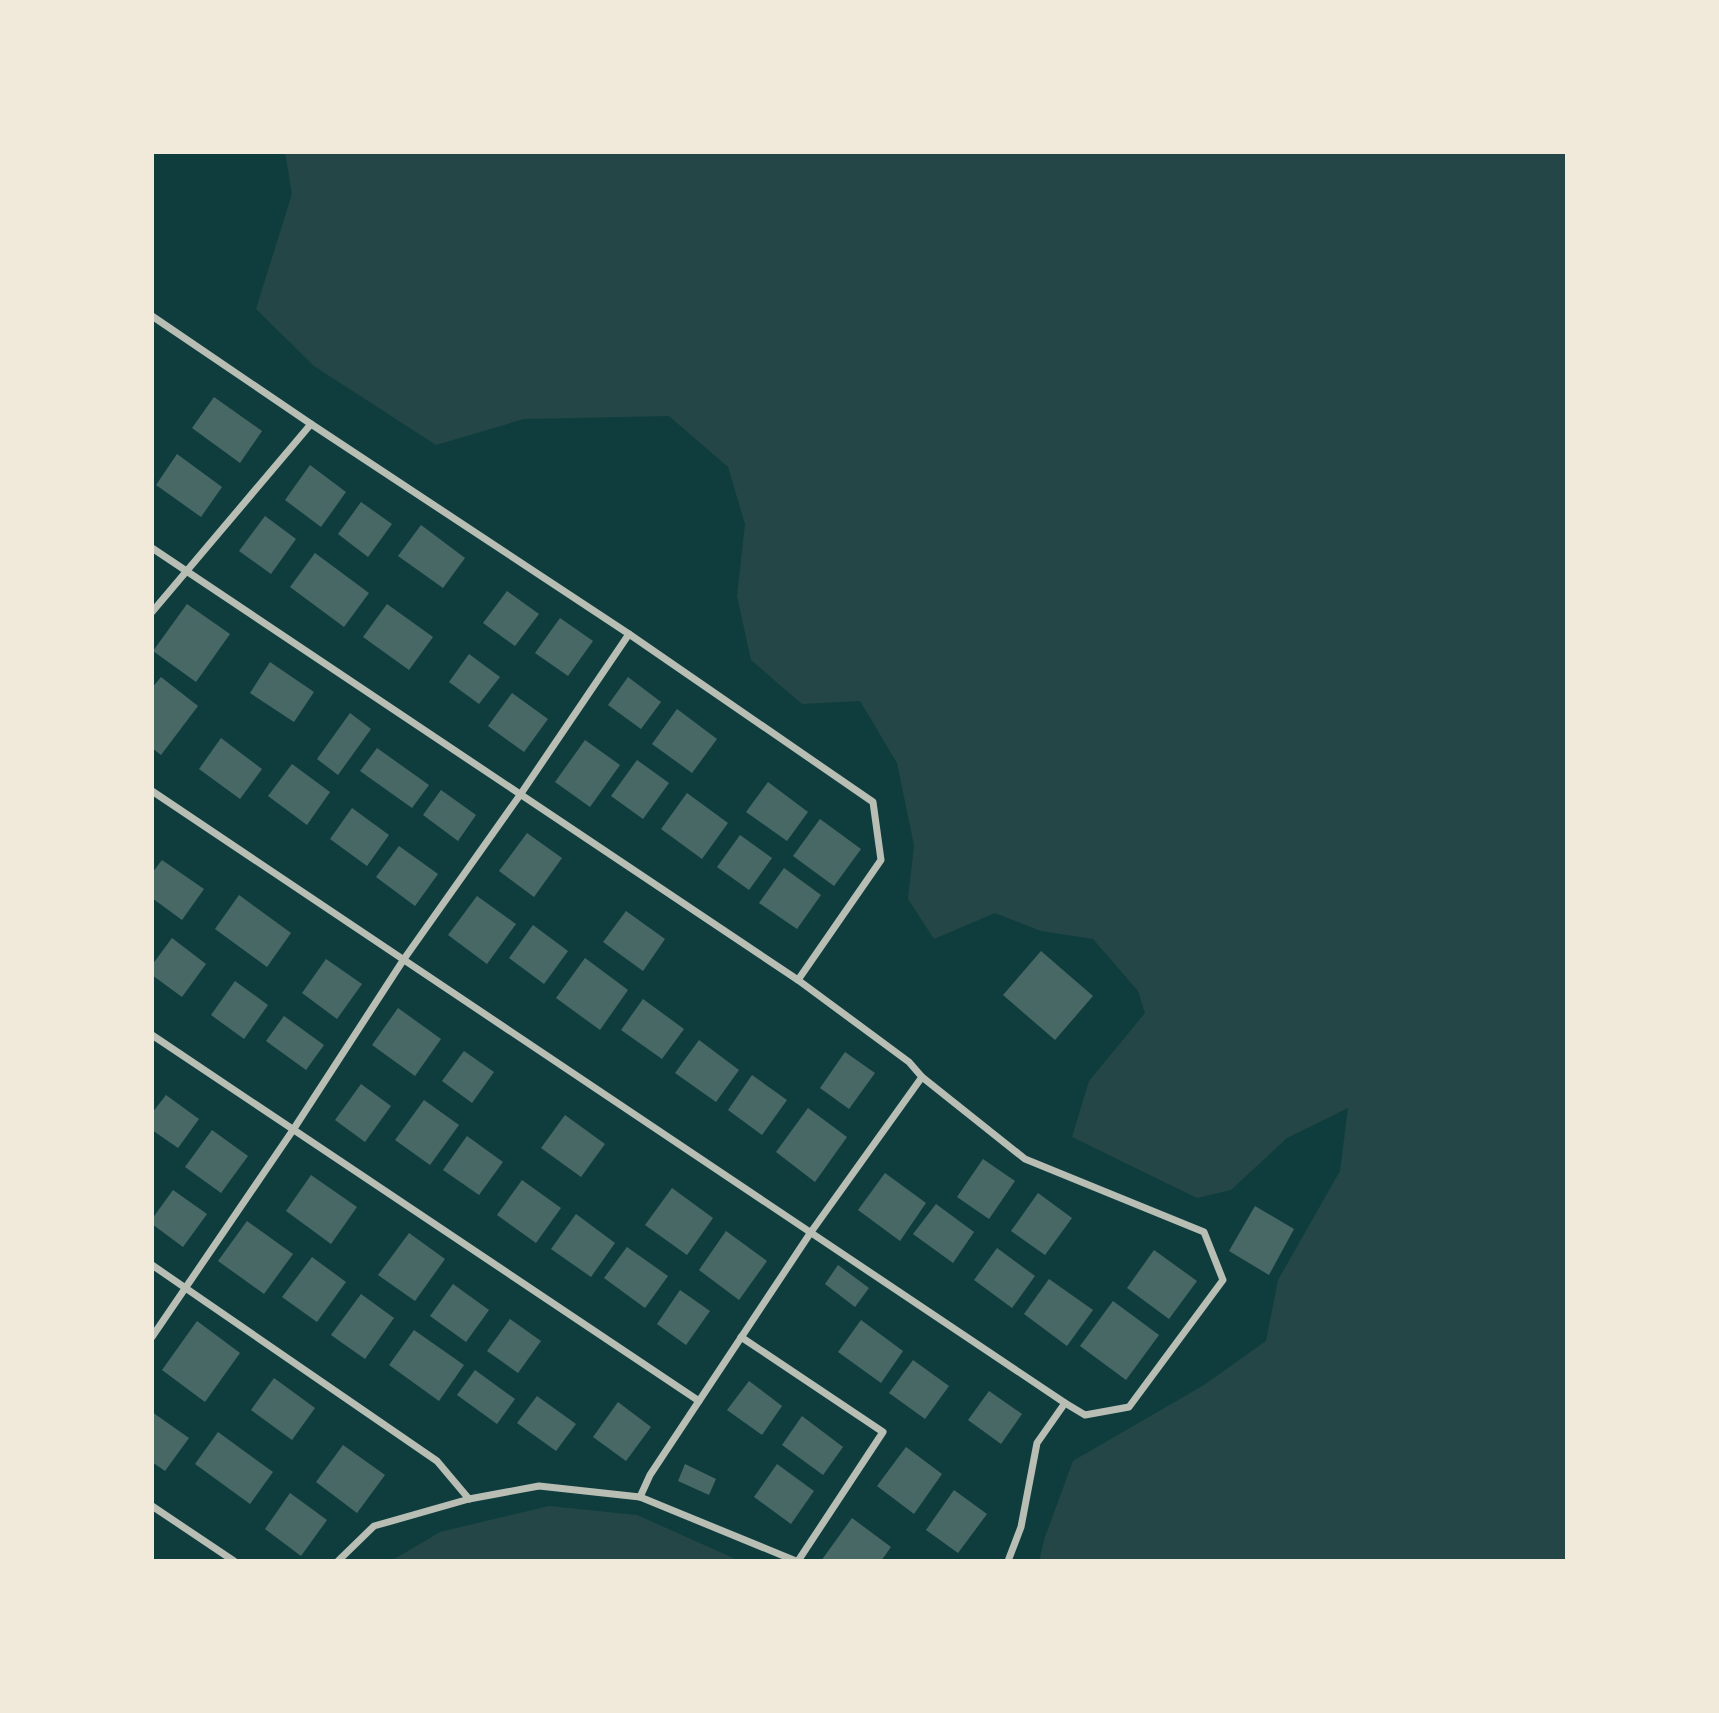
<svg xmlns="http://www.w3.org/2000/svg" width="1719" height="1713" viewBox="0 0 1719 1713" font-family="'Nunito Sans',sans-serif">
<style>
.green{fill:#244646}
.building{fill:#486865}
.lines{fill:none;stroke-linecap:round;stroke-linejoin:round}
.minor{stroke:#b8beb3;stroke-width:7}
</style>
<rect width="100%" height="100%" fill="#0f3d3e"/>
<g class="green">
<path d="M285,152H1567V1561H1039L1045,1537L1073,1461L1204,1385L1266,1341L1278,1280L1340,1171L1348,1108L1287,1138L1231,1190L1197,1198L1072,1137L1089,1081L1145,1013L1138,991L1093,939L1041,931L995,913L934,939L908,899L914,845L897,763L860,701L802,704L751,660L737,596L745,524L728,467L669,416L524,419L436,445L314,366L256,309L292,194Z"/>
<path d="M549,1506L637,1515L740,1561H391L440,1532Z"/>
</g>
<g class="building">
<path d="M214,397L262,431L240,463L192,428Z"/>
<path d="M177,454L222,487L201,517L156,485Z"/>
<path d="M310,465L346,492L321,527L285,500Z"/>
<path d="M361,502L392,524L368,557L338,534Z"/>
<path d="M265,516L296,539L271,574L239,551Z"/>
<path d="M421,525L465,558L443,588L398,556Z"/>
<path d="M315,553L369,593L344,627L290,587Z"/>
<path d="M507,591L539,614L515,646L483,623Z"/>
<path d="M187,604L230,634L196,682L153,651Z"/>
<path d="M387,604L433,637L409,670L363,637Z"/>
<path d="M560,618L593,641L568,676L535,653Z"/>
<path d="M469,654L500,677L479,704L449,682Z"/>
<path d="M270,662L314,692L294,722L250,693Z"/>
<path d="M161,677L198,706L161,755L152,748V688Z"/>
<path d="M628,677L661,702L641,729L608,705Z"/>
<path d="M512,693L548,719L524,752L488,726Z"/>
<path d="M677,709L717,739L692,773L652,744Z"/>
<path d="M350,713L371,729L338,775L317,759Z"/>
<path d="M221,738L262,769L240,799L199,769Z"/>
<path d="M585,740L620,765L590,807L555,782Z"/>
<path d="M377,748L429,785L412,808L360,771Z"/>
<path d="M637,760L669,783L643,819L611,796Z"/>
<path d="M292,764L330,792L307,825L268,796Z"/>
<path d="M768,782L808,812L787,841L746,812Z"/>
<path d="M441,790L476,815L458,841L423,815Z"/>
<path d="M687,793L728,823L702,859L661,829Z"/>
<path d="M352,808L389,835L367,866L330,839Z"/>
<path d="M820,819L861,849L834,886L793,856Z"/>
<path d="M527,833L562,858L534,897L499,871Z"/>
<path d="M740,835L772,858L749,890L717,867Z"/>
<path d="M399,846L438,874L415,906L376,877Z"/>
<path d="M162,860L204,889L182,920L152,898V873Z"/>
<path d="M784,868L821,895L797,929L759,903Z"/>
<path d="M239,895L291,933L267,967L215,929Z"/>
<path d="M477,896L516,924L487,964L448,935Z"/>
<path d="M626,911L665,939L643,971L603,942Z"/>
<path d="M533,925L568,951L544,984L509,958Z"/>
<path d="M172,938L206,964L182,997L152,975V965Z"/>
<path d="M1041,951L1093,996L1055,1040L1003,995Z"/>
<path d="M585,958L628,990L600,1030L556,998Z"/>
<path d="M326,959L362,984L337,1019L302,993Z"/>
<path d="M235,981L268,1005L244,1039L211,1015Z"/>
<path d="M643,999L684,1029L662,1059L621,1030Z"/>
<path d="M398,1008L441,1039L415,1076L372,1045Z"/>
<path d="M284,1016L324,1045L306,1070L266,1041Z"/>
<path d="M699,1040L739,1070L716,1102L675,1073Z"/>
<path d="M464,1051L494,1072L472,1103L442,1081Z"/>
<path d="M845,1052L875,1073L849,1109L820,1088Z"/>
<path d="M752,1075L787,1100L762,1135L728,1110Z"/>
<path d="M361,1084L391,1106L365,1142L335,1120Z"/>
<path d="M166,1095L199,1119L178,1148L152,1130V1113Z"/>
<path d="M424,1100L459,1125L430,1165L395,1140Z"/>
<path d="M808,1108L847,1137L815,1182L776,1152Z"/>
<path d="M565,1115L605,1144L581,1177L541,1148Z"/>
<path d="M212,1130L248,1156L221,1193L185,1167Z"/>
<path d="M467,1136L503,1162L479,1195L443,1170Z"/>
<path d="M983,1159L1015,1181L989,1219L957,1197Z"/>
<path d="M885,1173L926,1203L900,1241L858,1210Z"/>
<path d="M311,1175L357,1207L331,1244L286,1211Z"/>
<path d="M522,1180L561,1208L536,1243L497,1215Z"/>
<path d="M672,1188L713,1218L687,1255L645,1225Z"/>
<path d="M173,1190L207,1214L183,1247L152,1224V1219Z"/>
<path d="M1038,1193L1072,1218L1045,1255L1011,1231Z"/>
<path d="M936,1204L974,1232L953,1263L913,1234Z"/>
<path d="M1255,1206L1294,1229L1269,1275L1229,1251Z"/>
<path d="M576,1214L615,1243L591,1277L551,1249Z"/>
<path d="M247,1221L293,1254L264,1294L218,1261Z"/>
<path d="M726,1231L767,1261L739,1300L699,1270Z"/>
<path d="M409,1233L445,1259L415,1301L378,1275Z"/>
<path d="M627,1247L668,1276L645,1308L604,1278Z"/>
<path d="M997,1248L1035,1276L1012,1308L974,1280Z"/>
<path d="M1154,1250L1197,1281L1169,1319L1127,1288Z"/>
<path d="M312,1257L346,1282L317,1322L282,1297Z"/>
<path d="M838,1265L869,1288L855,1307L825,1284Z"/>
<path d="M1049,1279L1093,1310L1067,1346L1024,1314Z"/>
<path d="M453,1284L489,1310L466,1342L430,1316Z"/>
<path d="M680,1290L710,1311L686,1345L657,1324Z"/>
<path d="M361,1294L394,1318L365,1359L331,1335Z"/>
<path d="M1113,1301L1159,1335L1126,1380L1080,1346Z"/>
<path d="M510,1319L541,1341L518,1373L487,1351Z"/>
<path d="M861,1320L903,1351L881,1383L838,1352Z"/>
<path d="M197,1321L240,1353L205,1402L162,1370Z"/>
<path d="M414,1330L464,1365L439,1401L389,1365Z"/>
<path d="M913,1360L949,1386L925,1419L889,1393Z"/>
<path d="M475,1370L515,1399L497,1424L457,1395Z"/>
<path d="M274,1378L315,1408L292,1440L251,1410Z"/>
<path d="M749,1381L782,1406L762,1435L727,1410Z"/>
<path d="M989,1391L1022,1414L1001,1444L968,1420Z"/>
<path d="M537,1396L576,1424L556,1451L517,1423Z"/>
<path d="M618,1402L651,1427L626,1461L593,1437Z"/>
<path d="M152,1412L189,1438L165,1471L152,1462Z"/>
<path d="M802,1416L843,1447L823,1475L782,1445Z"/>
<path d="M218,1432L273,1472L250,1504L195,1464Z"/>
<path d="M343,1445L385,1475L357,1513L316,1482Z"/>
<path d="M906,1447L942,1474L914,1514L877,1486Z"/>
<path d="M685,1464L716,1479L709,1495L678,1481Z"/>
<path d="M777,1464L814,1491L791,1524L754,1497Z"/>
<path d="M954,1490L987,1514L958,1553L926,1530Z"/>
<path d="M290,1493L327,1520L301,1556L265,1529Z"/>
<path d="M852,1518L891,1547L881,1561H821Z"/>
</g>
<g class="lines">
<g class="minor">
<path d="M152,316L311,424L629,634L873,802L881,860L798,980"/>
<path d="M152,548L798,980L909,1062L922,1077L1025,1159L1204,1232L1223,1280L1129,1407L1085,1415L1065,1403L152,791"/>
<path d="M152,612L311,424"/>
<path d="M152,1035L699,1401"/>
<path d="M152,1265L437,1461L469,1499"/>
<path d="M152,1337L293,1130L404,959L520,795L629,634"/>
<path d="M741,1337L883,1432L798,1561"/>
<path d="M640,1497L650,1475L811,1232L922,1077"/>
<path d="M152,1506L234,1561"/>
<path d="M338,1561L374,1526L469,1499L539,1486L640,1497L796,1561"/>
<path d="M1008,1561L1021,1527L1037,1443L1065,1403"/>
</g>
</g>
<rect width="1719" height="1713" fill="none" stroke="#f1e9da" stroke-width="308"/>
</svg>
